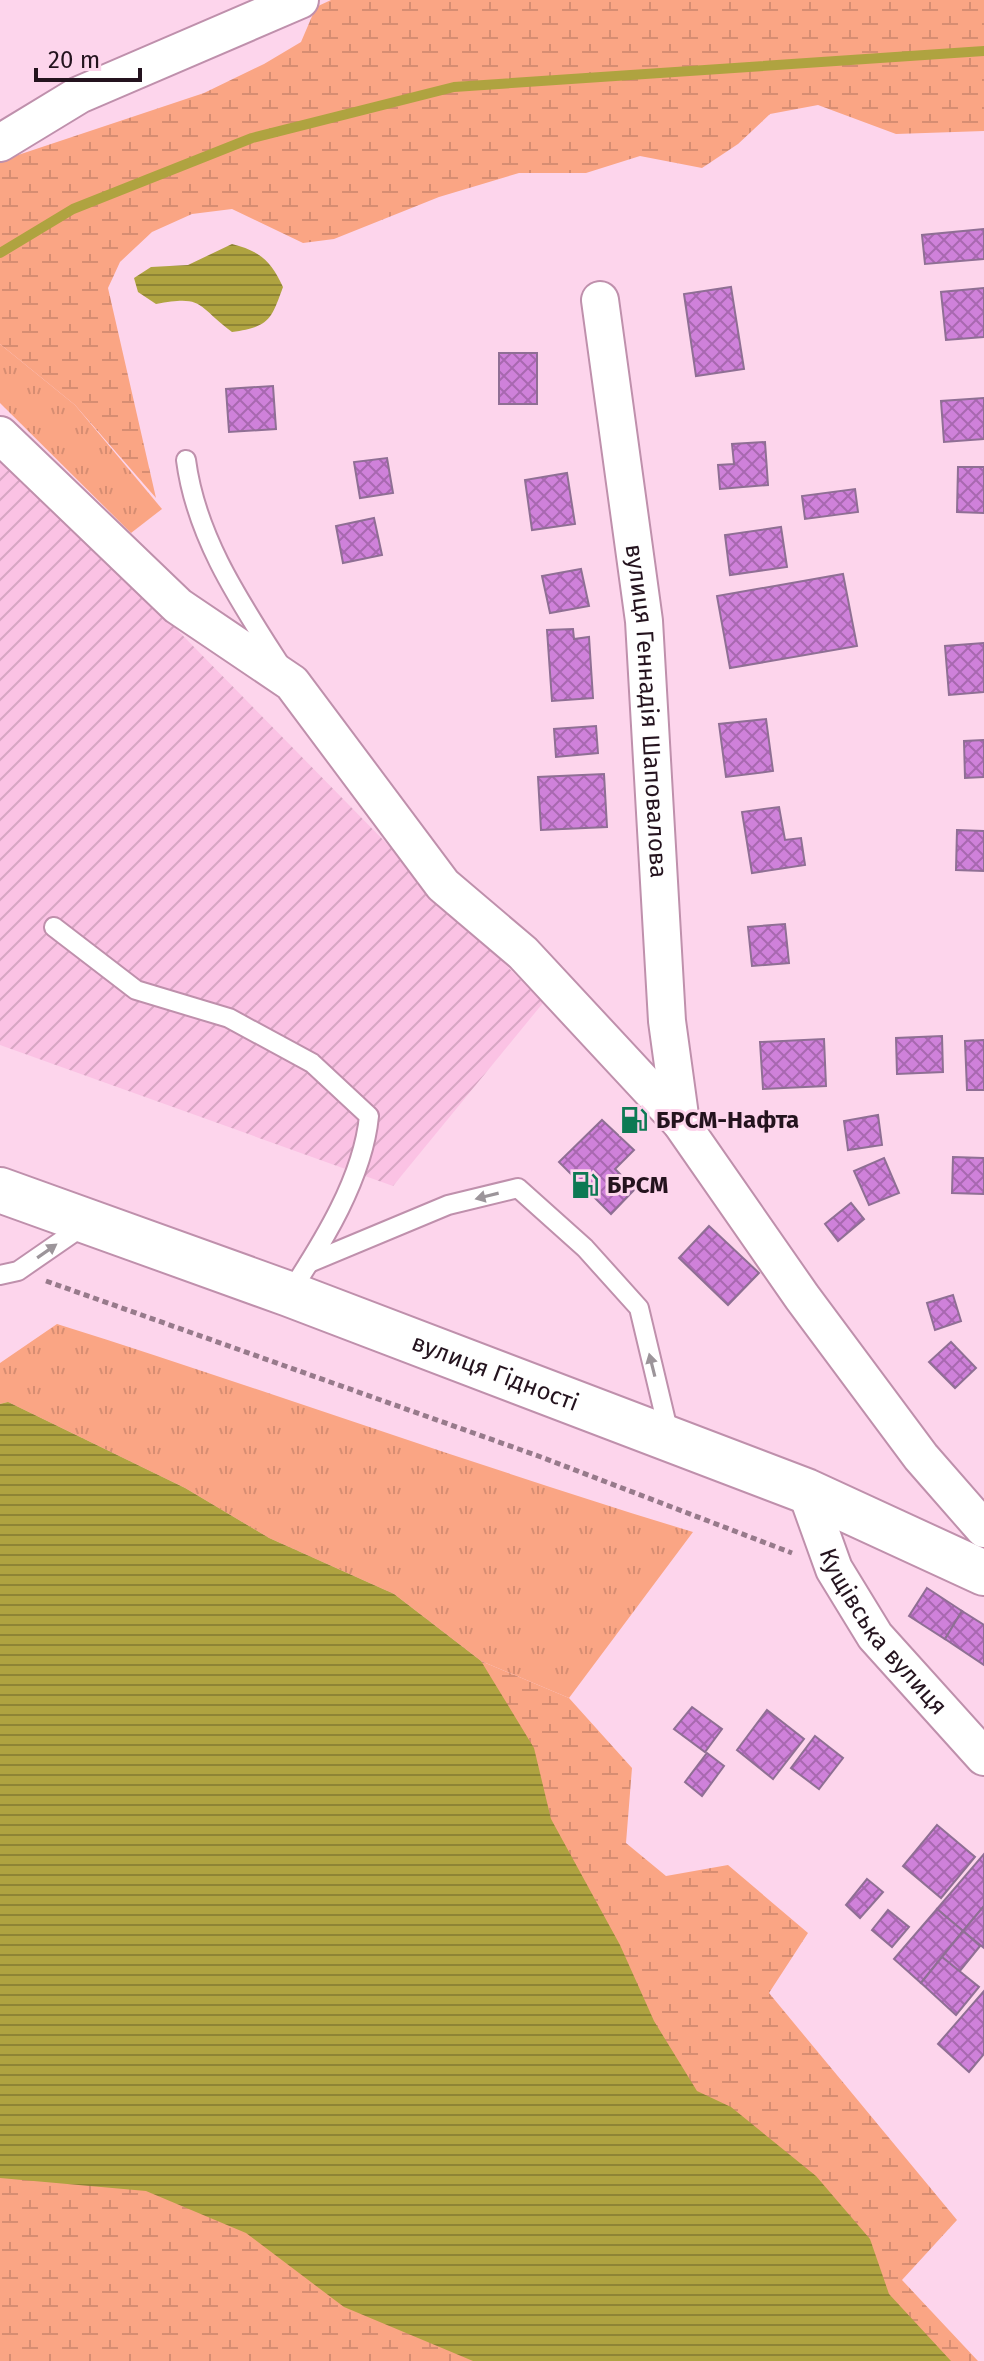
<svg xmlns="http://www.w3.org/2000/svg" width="984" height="2361" viewBox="0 0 984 2361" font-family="'Fira Sans',sans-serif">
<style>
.industrial{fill:url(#industrial-furrows)}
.grass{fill:url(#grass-tufts)}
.wetland{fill:url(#wetland-marsh)}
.water{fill:url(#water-rules)}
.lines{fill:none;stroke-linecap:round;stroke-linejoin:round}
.stream{stroke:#afa340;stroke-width:10}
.building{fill:url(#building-cross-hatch);stroke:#8f6f94;stroke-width:2}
.lane-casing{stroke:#bf90ac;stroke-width:22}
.street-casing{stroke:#bf90ac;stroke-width:40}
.secondary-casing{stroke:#bf90ac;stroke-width:48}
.path{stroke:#977a8b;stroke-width:5;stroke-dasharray:6 4;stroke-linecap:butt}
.lane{stroke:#fff;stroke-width:18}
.street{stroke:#fff;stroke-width:36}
.secondary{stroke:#fff;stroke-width:44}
.oneway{fill:#9c959a}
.labels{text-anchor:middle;stroke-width:6;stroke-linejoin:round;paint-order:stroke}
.street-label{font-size:24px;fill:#24131e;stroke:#fdd5ec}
.poi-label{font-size:24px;font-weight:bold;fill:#24131e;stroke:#fdd5ec;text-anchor:start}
</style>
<defs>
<pattern id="industrial-furrows" width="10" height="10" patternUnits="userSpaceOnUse" patternTransform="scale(2)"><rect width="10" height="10" fill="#fbc2e4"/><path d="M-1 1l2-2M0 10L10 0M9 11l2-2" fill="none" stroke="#d7a6c3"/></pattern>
<pattern id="grass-tufts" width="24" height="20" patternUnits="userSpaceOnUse" patternTransform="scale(2)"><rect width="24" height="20" fill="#faa584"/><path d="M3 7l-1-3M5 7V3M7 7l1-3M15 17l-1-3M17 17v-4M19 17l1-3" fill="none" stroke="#d68d72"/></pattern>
<pattern id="wetland-marsh" width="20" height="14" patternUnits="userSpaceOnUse" patternTransform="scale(2)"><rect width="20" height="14" fill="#faa584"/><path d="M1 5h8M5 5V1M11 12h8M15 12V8" fill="none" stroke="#d68d72"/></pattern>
<pattern id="water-rules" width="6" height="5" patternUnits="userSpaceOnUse" patternTransform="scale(2)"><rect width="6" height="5" fill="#afa340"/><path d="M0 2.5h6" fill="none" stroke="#8e8435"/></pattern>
<pattern id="building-cross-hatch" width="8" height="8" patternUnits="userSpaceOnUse" patternTransform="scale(2)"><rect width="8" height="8" fill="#cf81da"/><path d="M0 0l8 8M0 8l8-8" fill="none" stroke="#a868b0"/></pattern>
</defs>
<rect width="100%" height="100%" fill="#fdd5ec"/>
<path class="industrial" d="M0,449L543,1003L393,1186L0,1045Z"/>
<g class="grass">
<path d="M0,344L75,405L162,509L131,533L0,403Z"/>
<path d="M57,1324C270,1391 479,1467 693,1532L569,1698L481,1661L394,1594L269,1538L185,1488L8,1402L0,1404V1363Z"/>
</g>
<g class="wetland">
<path d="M331,0H984V131L896,134L818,105L770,114L738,144L702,168L640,156L586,173H519L439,197L334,239L303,243L232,209L192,214L152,232L120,262L108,288L156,498L75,405L0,344V161L204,93L264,64L301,42L316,7Z"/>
<path d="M8,1402L185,1488L269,1538L394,1594L481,1661L569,1698L632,1768L626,1843L666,1876L728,1865L808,1933L769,1993L957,2220L902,2280L978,2361H0V1404Z"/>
</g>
<g class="water">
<path d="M232,244C260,251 271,261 283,287C271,320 269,327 232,332C196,305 204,295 156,304L138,292L134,278L151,267L188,265Z"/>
<path d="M8,1402L185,1488L269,1538L394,1594L481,1661L534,1748L551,1819L620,1945L654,2021L697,2091L731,2107L816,2176L870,2239L889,2294L951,2361H473L344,2307L246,2233L146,2191L0,2178V1404Z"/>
</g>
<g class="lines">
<path class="stream" d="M0,253L73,209L252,138L454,87L984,51"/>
</g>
<g class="building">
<path d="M984,229V259L925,264L922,235Z"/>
<path d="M731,287L744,369L696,376L684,294Z"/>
<path d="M984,288V337L946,340L941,292Z"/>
<rect x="499" y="353" width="38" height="51"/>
<path d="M273,386L276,429L229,432L226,389Z"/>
<path d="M984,398V439L944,442L941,401Z"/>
<path d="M765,442L768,485L720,489L718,465L734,464L732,444Z"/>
<path d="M387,458L393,493L360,498L354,462Z"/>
<path d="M958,467H984V513L957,512Z"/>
<path d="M567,473L575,524L532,530L525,480Z"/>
<path d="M855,489L858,512L805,519L802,496Z"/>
<path d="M374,518L382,555L343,563L336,526Z"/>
<path d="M781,527L787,567L730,575L725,535Z"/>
<path d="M581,569L589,606L550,613L542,576Z"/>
<path d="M843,574L857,646L730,668L717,596Z"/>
<path d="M573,629L574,639L589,637L593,698L552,701L547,630Z"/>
<path d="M984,643V692L949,695L945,646Z"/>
<path d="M766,719L773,771L726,777L719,724Z"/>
<path d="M596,726L598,753L556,757L554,729Z"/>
<path d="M984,740V777L965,778L964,741Z"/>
<path d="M604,774L607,827L541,830L538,777Z"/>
<path d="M779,807L785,840L801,838L805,865L752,873L742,812Z"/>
<path d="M957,830L984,831V871L956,870Z"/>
<path d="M785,924L789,963L752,966L748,927Z"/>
<path d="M942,1036L943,1072L897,1074L896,1038Z"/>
<path d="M824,1039L826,1086L763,1089L760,1042Z"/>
<path d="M984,1040V1090H967L965,1041Z"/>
<path d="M878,1115L882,1145L848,1150L844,1121Z"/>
<path d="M602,1120L634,1150L615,1169L635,1189L611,1214L559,1162Z"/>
<path d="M953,1157L984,1158V1194L952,1193Z"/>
<path d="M884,1158L899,1193L869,1205L854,1171Z"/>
<path d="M851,1203L864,1219L838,1241L825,1224Z"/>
<path d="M709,1226L759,1273L728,1305L679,1258Z"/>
<path d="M953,1295L961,1321L935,1330L927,1303Z"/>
<path d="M951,1342L976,1368L955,1388L929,1362Z"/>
<path d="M927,1588L962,1611L945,1639L909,1616Z"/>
<path d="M962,1611L984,1625V1665L945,1639Z"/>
<path d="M692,1707L722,1729L705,1752L674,1729Z"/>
<path d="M767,1710L804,1739L773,1779L737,1750Z"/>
<path d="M815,1736L843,1758L819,1789L791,1768Z"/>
<path d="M707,1753L724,1766L702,1796L685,1782Z"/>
<path d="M937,1825L975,1857L941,1898L903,1866Z"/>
<path d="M984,1854V1906L963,1931L937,1909Z"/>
<path d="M867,1879L883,1892L860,1918L846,1905Z"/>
<path d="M984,1906V1948L963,1931Z"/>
<path d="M937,1909L963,1931L921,1983L894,1959Z"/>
<path d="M888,1910L909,1927L892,1947L872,1930Z"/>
<path d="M963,1931L980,1946L959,1972L942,1957Z"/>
<path d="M942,1957L979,1987L956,2015L921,1983Z"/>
<path d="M984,1991V2054L969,2072L938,2044Z"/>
</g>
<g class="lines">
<g class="lane-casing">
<g id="lane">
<path d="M186,460C196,537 240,602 281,666"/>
<path d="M54,927L136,990L229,1018L312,1063L369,1116C363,1178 323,1242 289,1294"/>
<path d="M309,1263L448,1205L518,1188L585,1248L639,1308L670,1438"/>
<path d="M0,1275L18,1271L86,1224"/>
</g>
</g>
<g class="street-casing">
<g id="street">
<path d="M0,143L79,95L300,0"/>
<path id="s1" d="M600,300L644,621L667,1021L681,1123"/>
<path d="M0,435L178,606L292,683L443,885L523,953L681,1123L802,1297L921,1457L984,1529"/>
<path id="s2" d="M806,1491L834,1569L875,1636L984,1757"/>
</g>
</g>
<g class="secondary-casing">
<g id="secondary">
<path id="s3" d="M0,1190L289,1294L806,1491L984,1573"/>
</g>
</g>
<path class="path" d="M46,1281L541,1457L792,1553"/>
<use href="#lane" class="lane"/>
<use href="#street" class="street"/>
<use href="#secondary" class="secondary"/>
</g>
<defs><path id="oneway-solid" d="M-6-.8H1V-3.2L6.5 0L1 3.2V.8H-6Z" transform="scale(2)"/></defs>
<g class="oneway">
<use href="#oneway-solid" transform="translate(487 1196) rotate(166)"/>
<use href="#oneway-solid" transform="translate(47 1251) rotate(-35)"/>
<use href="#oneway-solid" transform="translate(652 1365) rotate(-104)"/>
</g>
<defs>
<g id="fuel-bare" transform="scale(2.16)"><path d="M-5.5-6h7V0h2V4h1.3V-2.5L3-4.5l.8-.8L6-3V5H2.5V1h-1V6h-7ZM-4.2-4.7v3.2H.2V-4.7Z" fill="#0d7953" stroke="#fdd5ec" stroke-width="2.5" paint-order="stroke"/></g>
</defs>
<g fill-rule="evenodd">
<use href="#fuel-bare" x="634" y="1120"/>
<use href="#fuel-bare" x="585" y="1185"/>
</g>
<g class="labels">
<g class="street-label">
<text dy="8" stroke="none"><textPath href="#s1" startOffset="414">вулиця Геннадія Шаповалова</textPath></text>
<text dy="8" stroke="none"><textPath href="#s3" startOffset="528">вулиця Гідності</textPath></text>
<text dy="8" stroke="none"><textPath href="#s2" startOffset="162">Кущівська вулиця</textPath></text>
</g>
<g class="poi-label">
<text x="656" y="1128">БРСМ-Нафта</text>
<text x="607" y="1193">БРСМ</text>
</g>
</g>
<path d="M36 68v12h104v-12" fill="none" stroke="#24131e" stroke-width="4"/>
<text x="48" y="68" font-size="24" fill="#24131e" stroke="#fdd5ec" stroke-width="6" paint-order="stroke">20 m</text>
</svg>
